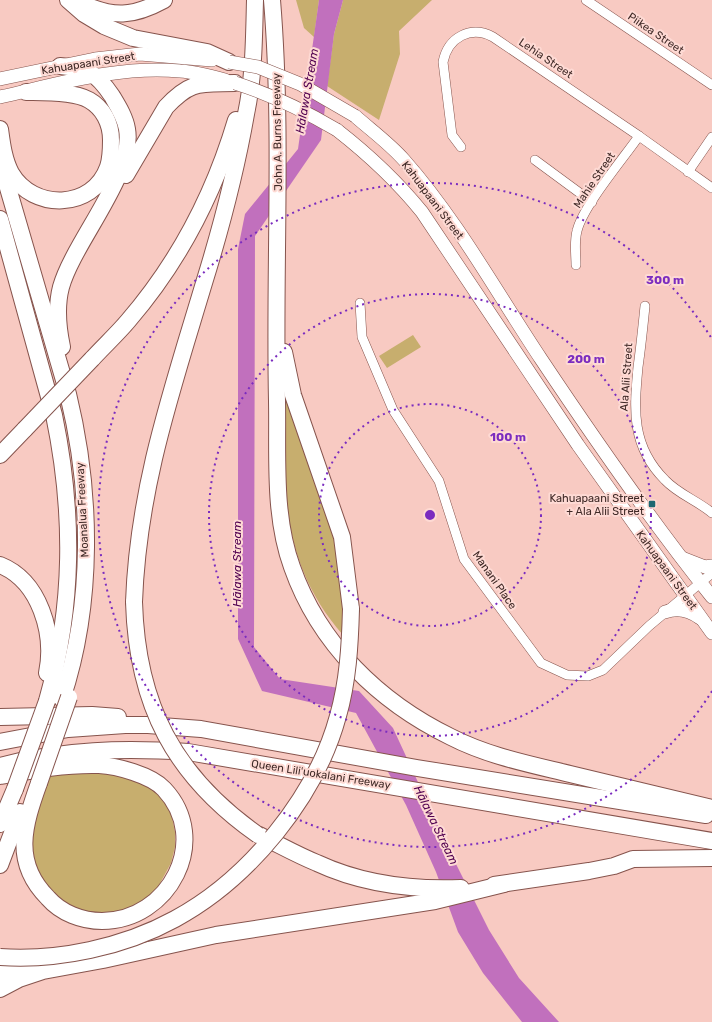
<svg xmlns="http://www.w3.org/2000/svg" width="712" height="1022" viewBox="0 0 712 1022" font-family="Rubik,sans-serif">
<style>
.green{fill:#c7ae6e}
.water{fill:#c170bd}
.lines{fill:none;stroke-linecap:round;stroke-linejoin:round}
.street-casing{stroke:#86544d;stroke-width:10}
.secondary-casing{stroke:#86544d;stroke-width:14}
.highway-casing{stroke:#86544d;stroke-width:18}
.street{stroke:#fff;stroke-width:9}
.secondary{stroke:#fff;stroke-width:13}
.highway{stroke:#fff;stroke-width:16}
.secondary-bridge-casing{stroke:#86544d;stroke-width:14;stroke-linecap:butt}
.highway-bridge-casing{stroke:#86544d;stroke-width:18;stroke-linecap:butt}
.secondary-bridge{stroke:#fff;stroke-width:13}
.highway-bridge{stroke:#fff;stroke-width:16}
.ring{fill:none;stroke:#7b2cbf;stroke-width:2;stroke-dasharray:2 4}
.poi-dot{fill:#1c6771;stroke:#fedad4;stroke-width:1.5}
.labels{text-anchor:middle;stroke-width:4;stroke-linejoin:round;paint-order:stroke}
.street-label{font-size:11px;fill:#3f2926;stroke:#fedad4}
.poi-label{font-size:11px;fill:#3f2926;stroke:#fedad4;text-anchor:end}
.water-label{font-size:12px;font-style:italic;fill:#510150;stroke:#fedad4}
.centre{fill:#7b2cbf;stroke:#fedad4;stroke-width:2}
.ring-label{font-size:12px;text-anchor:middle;font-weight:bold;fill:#7b2cbf;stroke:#fedad4;stroke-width:4;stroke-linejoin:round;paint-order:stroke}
</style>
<rect width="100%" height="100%" fill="#f8cac2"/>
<g class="green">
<path d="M296,0H319L314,37L304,28Z"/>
<path d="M343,0H432L399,31L400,54L379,120L327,86L334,34Z"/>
<path d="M413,335L421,347L387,368L379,356Z"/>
<path d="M282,379L332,523L344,593L343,635C275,557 285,476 282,379Z"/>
<path d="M102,767L154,788L166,802L172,817L175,832V847L171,863L158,887L150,896L134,907L112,913L88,914L52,896L35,868L30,842L40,799L54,768Z"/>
</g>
<path class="water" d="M319,0H343L334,34L321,140L255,236L254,647L280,679L359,691L393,728L453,858L489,930L519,978L559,1022H522L483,973L458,932L436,872L406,805L356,713L262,691L238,639V249L245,214L298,149Z"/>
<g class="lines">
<g class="street-casing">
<g id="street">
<path d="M586,0L712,85"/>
<path d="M461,147L452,135L443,62C448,37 471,25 493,37L639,136L712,188"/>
<path d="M535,160L592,202"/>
<path d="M688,172L712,137"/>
<path d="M576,265C576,255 574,242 577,231C583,206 623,159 639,136"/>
<path d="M360,303L362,337L393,410L439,481L464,559L541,663L567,675L588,676L603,670L649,626L712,573"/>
<path d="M645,306C643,326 641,346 638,367C634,410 631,446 665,480C678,494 698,501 712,513"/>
</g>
</g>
<g class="secondary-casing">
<g id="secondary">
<path d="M0,79L95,59L140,54L212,60"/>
<path d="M0,97C58,84 120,65 180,71C195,72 210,76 225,80"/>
<path d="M355,116C371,130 390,144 404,160C457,220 497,293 541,359C595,440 651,521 712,597"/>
<path d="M337,130C369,155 396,180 422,212L578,445L712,633"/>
<path d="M682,558L705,567L712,566"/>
<path d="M665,612C678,607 689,610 700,618"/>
</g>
</g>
<g class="highway-casing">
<g id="highway">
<path d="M68,0L84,14L104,26L133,38L207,52L229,62"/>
<path d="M272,0C283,133 274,267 277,401C278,456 273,515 292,567C319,644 379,702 451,737C488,756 529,764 570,774C617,785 665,797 712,808"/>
<path d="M81,3C113,18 133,17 164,0"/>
<path d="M60,66C87,68 96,72 112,96C118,106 125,117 127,129C135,174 74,241 61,287C56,306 58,328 62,347"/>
<path d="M0,129C2,144 4,160 11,173C33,211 93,210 108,167C111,158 111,149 111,140C111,123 103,108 89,100C74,91 42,92 26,92"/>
<path d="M0,153L8,188L68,394C92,492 94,603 62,699"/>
<path d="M126,175L166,107C191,80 200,84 235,83"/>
<path d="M0,219L54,415C74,512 74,605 47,701"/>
<path d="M284,352L293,395L342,537L351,609"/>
<path d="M92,359C104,346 117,334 128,321C178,263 214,194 236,120"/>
<path d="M0,455L25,429"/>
<path d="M0,565C40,581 55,634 47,673"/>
<path d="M134,602C138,488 172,390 204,283C221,228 236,171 246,114C254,76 254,38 255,0"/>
<path d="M0,717L92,715L118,717"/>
<path d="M0,742L68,729L125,725H148L201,729L417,768L706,815"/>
<path d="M0,766C62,749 125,748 188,752L712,841"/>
<path d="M0,776C33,770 65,764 99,765C117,766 151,775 164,789C212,840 169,921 102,921C82,921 61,913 48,898C12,862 24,825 39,783"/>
<path d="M0,824L15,789"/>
<path d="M259,835C278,844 297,855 317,863C362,884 412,890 461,888"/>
<path d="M0,865L20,812"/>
<path d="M494,885L589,871L614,866L633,859L712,858"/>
<path d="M0,973L39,963"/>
<path d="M0,989L19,979L43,971L103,960L216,935L435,901L504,884"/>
</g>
</g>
<use href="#street" class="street"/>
<use href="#secondary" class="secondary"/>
<use href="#highway" class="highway"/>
<g class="secondary-bridge-casing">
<g id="secondary-bridge">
<path d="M229,62L258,67L300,84L355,116"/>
<path d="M235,83C273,95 303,110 337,130"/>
</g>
</g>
<g class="highway-bridge-casing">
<g id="highway-bridge">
<path d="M25,429L92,359"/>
<path d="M134,602C137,705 174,776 258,835"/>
<path d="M39,783L69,697"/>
<path d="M15,789L47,701"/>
<path d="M0,957C58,961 124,947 175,919C249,879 316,797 338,716C348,681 350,645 351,609"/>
</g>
</g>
<use href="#secondary-bridge" class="secondary-bridge"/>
<use href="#highway-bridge" class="highway-bridge"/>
</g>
<g class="ring">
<circle cx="430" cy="515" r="111"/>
<circle cx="430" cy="515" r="221"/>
<path d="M712 691A332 332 0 1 1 712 339"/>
</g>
<rect class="poi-dot" x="648" y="500" width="8" height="8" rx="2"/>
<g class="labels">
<g class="street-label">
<text transform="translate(656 33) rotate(34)" y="4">Piikea Street</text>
<text transform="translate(546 58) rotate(34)" y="4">Lehia Street</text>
<text transform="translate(88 63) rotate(-9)" y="4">Kahuapaani Street</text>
<text transform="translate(277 132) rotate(-91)" y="4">John A. Burns Freeway</text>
<text transform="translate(594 180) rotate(-56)" y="4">Mahie Street</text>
<text transform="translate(433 200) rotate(53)" y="4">Kahuapaani Street</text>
<text transform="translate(626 377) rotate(-86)" y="4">Ala Alii Street</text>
<text transform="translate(82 510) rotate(-93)" y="4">Moanalua Freeway</text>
<text transform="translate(667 570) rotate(54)" y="4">Kahuapaani Street</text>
<text transform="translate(495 580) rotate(55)" y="4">Manani Place</text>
<text transform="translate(321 774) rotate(9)" y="4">Queen Liliʻuokalani Freeway</text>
</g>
<g class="poi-label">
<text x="644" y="502">Kahuapaani Street<tspan x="644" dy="13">+ Ala Alii Street</tspan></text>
</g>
<g class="water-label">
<text transform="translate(307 91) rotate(-80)" y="4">Hālawa Stream</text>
<text transform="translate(237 564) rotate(-90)" y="4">Hālawa Stream</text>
<text transform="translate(436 825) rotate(64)" y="4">Hālawa Stream</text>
</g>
</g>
<circle cx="430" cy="515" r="6" class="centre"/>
<g class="ring-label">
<text x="665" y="284">300 m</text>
<text x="586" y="363">200 m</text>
<text x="508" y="441">100 m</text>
</g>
</svg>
